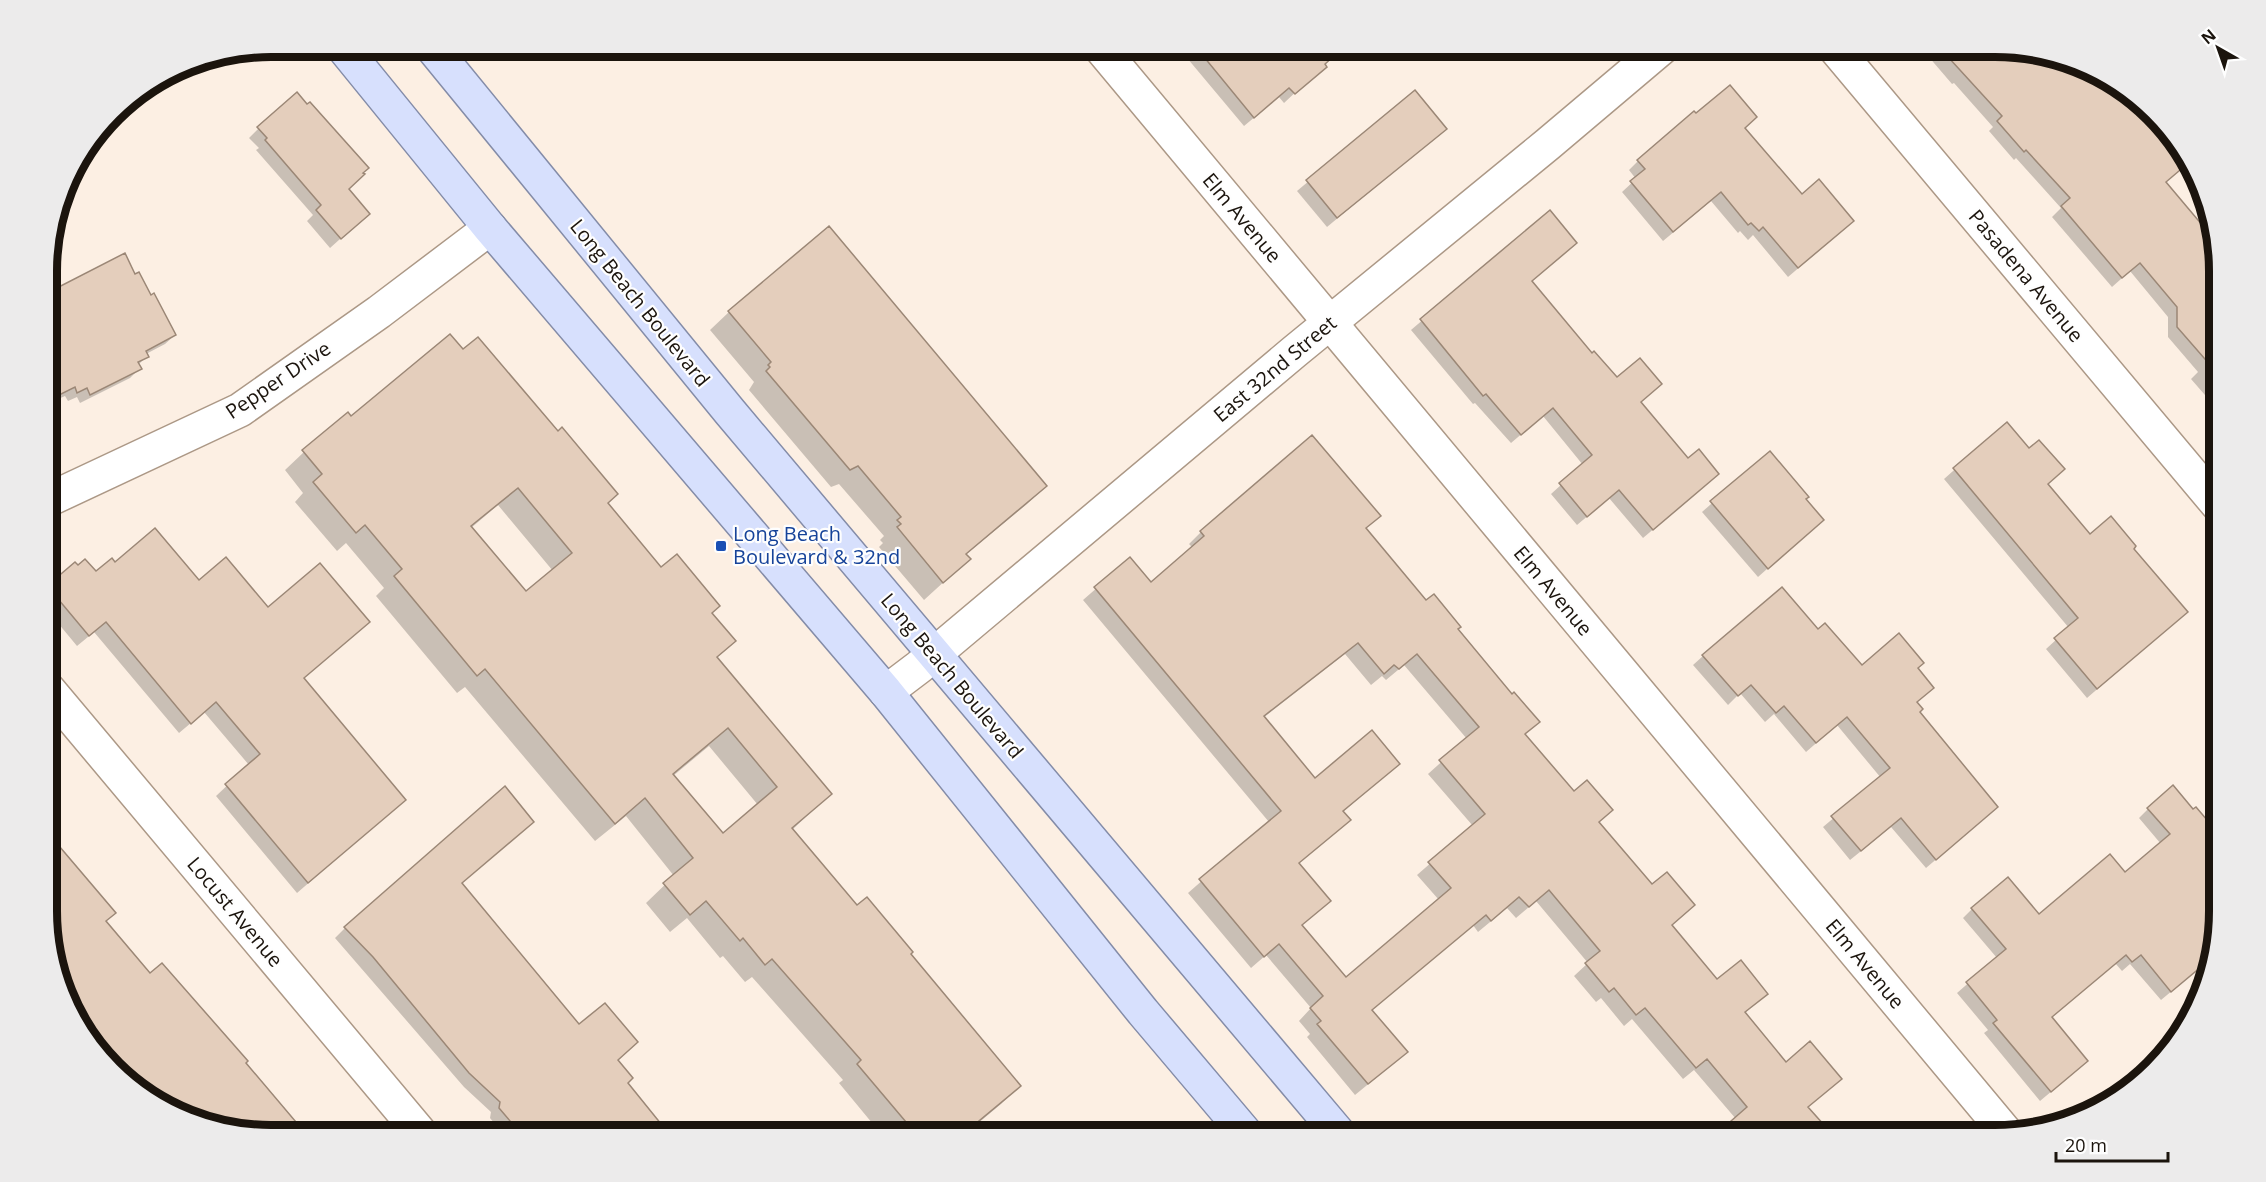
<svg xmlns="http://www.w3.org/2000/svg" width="2266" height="1182" viewBox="0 0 2266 1182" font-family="'Open Sans',sans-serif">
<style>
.shadow{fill:#0003;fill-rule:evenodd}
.building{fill:#e4cebc;stroke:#9b8776;stroke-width:1.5;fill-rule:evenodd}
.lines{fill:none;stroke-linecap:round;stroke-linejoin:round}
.street-casing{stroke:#ac9886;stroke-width:36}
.primary-casing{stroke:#848ca8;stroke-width:36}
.street{stroke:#fff;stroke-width:33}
.primary{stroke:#d7e0fd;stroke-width:33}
.transit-dot{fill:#1a4fb4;stroke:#fefefe;stroke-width:2}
.labels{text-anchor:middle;stroke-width:4.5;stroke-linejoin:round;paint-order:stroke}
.street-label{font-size:20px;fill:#1b140d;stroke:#fefefe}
.transit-label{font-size:20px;fill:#164399;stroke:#fefefe;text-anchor:start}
.rim{fill:none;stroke:#1b140d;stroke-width:8}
</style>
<rect width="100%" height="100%" fill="#fcefe3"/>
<g class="shadow">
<path d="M1177,46H1345L1284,103L1279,97L1244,126Z"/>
<path d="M1924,46H1995L2093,107L2118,85L2143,102L2155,115L2147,122L2165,183L2203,228L2218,242V410L2191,379L2198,372L2168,337V317L2130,271L2112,287L2052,217L2061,208L2016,158L2014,160L1989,131L1993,127L1954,83L1952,84L1922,49Z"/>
<path d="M148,86L150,96L141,106L122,122L105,125L123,102Z"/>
<path d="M1415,92L1445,129L1327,227L1297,191Z"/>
<path d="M259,128L347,190L358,223L330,248L307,221L313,215L256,150L259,148L249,138Z"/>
<path d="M1743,129L1801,196L1843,230L1788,277L1753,235L1748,240L1740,231L1738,233L1711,201L1663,241L1622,192L1636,179L1629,170L1638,161Z"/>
<path d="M1549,212L1530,282L1592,355L1639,403L1708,483L1643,538L1609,498L1577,525L1551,494L1583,465L1543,416L1511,443L1475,403L1473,404L1411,330Z"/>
<path d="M135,276L175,335L165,344L146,354L147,356L138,365L140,368L130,378L80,403L77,397L68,401L65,396L47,404V296Z"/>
<path d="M729,312L1045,486L1027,504L965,555L969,559L924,600L879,547L883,543L880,540L884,536L839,484L831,487L749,390L754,382L710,330Z"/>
<path d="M351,418L607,503L661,569L711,613L734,641L716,658L830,794L792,830L857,907L909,954L1019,1086L1001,1104L964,1135H882L839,1083L843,1080L752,977L745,982L723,956L720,958L687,918L670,932L646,903L674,876L626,816L595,841L465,687L457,693L376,596L384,588L346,543L337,551L295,502L303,493L285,470L304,452ZM498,505L553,571L526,593L471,528ZM709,746L758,805L723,835L673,776Z"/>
<path d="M2006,424L2047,484L2090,536L2132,549L2176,621L2087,698L2046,649L2069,628L1944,479Z"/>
<path d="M1769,453L1804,499L1812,529L1758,577L1702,512Z"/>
<path d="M1379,516L1365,529L1426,603L1456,629L1512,696L1538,722L1524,735L1574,793L1611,810L1598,823L1671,926L1717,981L1766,994L1744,1014L1807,1108L1831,1135H1717L1736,1119L1694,1070L1683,1079L1632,1019L1624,1026L1601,998L1596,1002L1574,976L1588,963L1536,901L1516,918L1507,908L1478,932L1473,925L1371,1011L1394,1063L1355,1095L1307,1037L1310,1034L1299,1021L1311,1008L1266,955L1251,968L1188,893L1269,822L1083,600L1130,559L1151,584L1193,548L1189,544L1201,532ZM1345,654L1371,685L1382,676L1386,680L1404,665L1467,739L1428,774L1473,826L1417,875L1439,900L1346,979L1301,926L1298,864L1349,820L1342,813L1398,764L1315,780L1263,718Z"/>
<path d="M75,564L96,574L115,564L199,582L268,609L368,622L303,679L393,810L297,893L216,796L249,765L204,712L179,733L94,632L77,646L48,611V587Z"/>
<path d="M1818,632L1862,667L1916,669L1932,688L1916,703L1918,712L1987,816L1926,868L1891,827L1850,860L1823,827L1881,778L1837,725L1806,752L1774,714L1765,722L1740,693L1728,705L1693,665L1703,656Z"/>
<path d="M2148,809L2193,811L2196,809L2219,836V912L2208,961L2161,1000L2130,964L2122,971L2115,963L2050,1018L2077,1070L2040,1101L1984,1033L1988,1030L1957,993L1997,958L1963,918L1972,909L2039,916L2125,874L2161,844L2139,818Z"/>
<path d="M460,883L579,1026L616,1060L626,1083L670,1135H504L490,1118L491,1112L464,1087L335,938L345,928Z"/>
</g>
<g class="building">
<path d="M1195,46H1345L1325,64L1327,67L1295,94L1289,88L1254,118Z"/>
<path d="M1938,46H1995L2095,70L2143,102L2155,116L2149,121L2186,165L2166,182L2203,226L2210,220L2218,242V374L2177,327V307L2140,263L2122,278L2061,206L2070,198L2026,150L2024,152L1997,121L2002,116Z"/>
<path d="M1730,85L1757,117L1745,128L1802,194L1819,179L1854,221L1798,268L1763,227L1759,231L1751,223L1748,225L1721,192L1673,232L1630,181L1645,169L1637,160L1694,111L1696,113Z"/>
<path d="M1415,90L1447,129L1337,218L1306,180Z"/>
<path d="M297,92L307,104L310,102L369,168L363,173L365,174L349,189L370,214L341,239L316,210L321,205L265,140L267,138L257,127Z"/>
<path d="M1550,210L1577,243L1532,281L1592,353L1594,351L1617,377L1640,358L1662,384L1641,402L1688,458L1699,449L1719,474L1653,530L1619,490L1587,517L1559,483L1592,455L1553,408L1521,435L1486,394L1483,396L1420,319Z"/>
<path d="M829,226L1047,486L966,554L971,559L943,583L897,527L901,524L897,520L901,517L858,466L850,470L766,371L770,367L768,365L771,362L728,311Z"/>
<path d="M125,253L135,274L139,272L151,295L154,293L176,335L146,351L149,357L138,362L142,369L90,395L87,388L77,393L75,387L47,401V293Z"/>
<path d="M450,334L463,349L478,337L558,431L562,427L618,494L608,503L661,567L677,554L720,606L712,613L736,641L717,657L832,794L792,828L857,905L867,897L913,952L911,954L1021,1086L962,1135H917L857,1064L861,1060L772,959L765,965L743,938L740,941L706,901L690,915L663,883L693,858L645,798L615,824L485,669L477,676L394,576L402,569L365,525L356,533L313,482L322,474L302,450L348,412L351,416ZM518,488L572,553L526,591L471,526ZM728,728L777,787L723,833L673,774Z"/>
<path d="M2007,422L2029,448L2039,440L2065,469L2048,484L2090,534L2111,516L2136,546L2134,549L2188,612L2097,689L2054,638L2078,618L1953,468Z"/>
<path d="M1312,435L1381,516L1366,528L1426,600L1434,594L1461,627L1458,629L1512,694L1514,692L1540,722L1525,734L1574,791L1587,780L1613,810L1599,822L1652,884L1667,872L1695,905L1672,925L1717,979L1741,960L1768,994L1745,1012L1786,1062L1810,1041L1842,1079L1808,1107L1833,1135H1715L1747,1107L1707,1059L1696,1068L1645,1008L1636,1015L1614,988L1609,992L1585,963L1600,951L1549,890L1529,907L1519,897L1491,921L1486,915L1372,1010L1408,1052L1368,1084L1317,1024L1321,1021L1310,1008L1323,996L1279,944L1264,957L1199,879L1281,811L1094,587L1130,557L1151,582L1204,536L1200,531ZM1358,643L1384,674L1394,665L1399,669L1417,654L1479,727L1439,760L1485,814L1428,862L1451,888L1346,977L1302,925L1331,901L1299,863L1351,820L1343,811L1400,764L1372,730L1315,778L1264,716Z"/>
<path d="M1770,451L1809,497L1806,499L1824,520L1768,569L1710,501Z"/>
<path d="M155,528L199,580L226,557L268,607L320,563L370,622L304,678L406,800L308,883L225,784L260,754L216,702L191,724L106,622L89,636L48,587V585L75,562L78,565L85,559L96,571L112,558L115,562Z"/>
<path d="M1782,587L1818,629L1825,623L1862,665L1899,633L1924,663L1918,668L1934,688L1917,702L1923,709L1920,712L1998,807L1936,860L1901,818L1861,851L1831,816L1890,768L1847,717L1816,743L1784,706L1776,713L1751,685L1738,696L1702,655Z"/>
<path d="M2173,785L2193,809L2196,807L2219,834V912L2208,961L2171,992L2141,955L2132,962L2126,955L2052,1017L2088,1061L2051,1092L1993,1023L1997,1020L1966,982L2006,949L1971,908L2008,877L2039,914L2110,854L2125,872L2170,834L2147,808Z"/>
<path d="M505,786L534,822L462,883L579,1024L605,1003L638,1042L618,1060L633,1078L628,1083L670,1135H522L499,1108L500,1102L469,1073L373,957L344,927Z"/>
<path d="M48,833L116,913L106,921L150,973L162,963L248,1061L246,1063L307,1135L271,1136L171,1112L93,1048L63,997L48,941Z"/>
</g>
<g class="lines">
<g class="street-casing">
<g id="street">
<path d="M1099,46L2008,1135"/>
<path d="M1833,46L2218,505"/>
<path d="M48,500L240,410L379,312L490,228"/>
<path d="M48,689L422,1135"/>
<path d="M886,692L919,667L1294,352L1548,144L1664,46"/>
</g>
</g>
<g class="primary-casing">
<g id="primary">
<path d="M342,46L490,228L886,692L1143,1012L1247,1135"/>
<path d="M431,46L730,412L1340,1135"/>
</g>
</g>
<use href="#street" class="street"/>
<use href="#primary" class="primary"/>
</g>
<rect class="transit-dot" x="715" y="540" width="12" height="12" rx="3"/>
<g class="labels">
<g class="street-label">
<text transform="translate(1242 218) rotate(50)" y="7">Elm Avenue</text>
<text transform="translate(2026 276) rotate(50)" y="7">Pasadena Avenue</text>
<text transform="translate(640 303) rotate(51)" y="7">Long Beach Boulevard</text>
<text transform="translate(1275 369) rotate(-40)" y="7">East 32nd Street</text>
<text transform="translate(278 380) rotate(-34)" y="7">Pepper Drive</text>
<text transform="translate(1553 591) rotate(50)" y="7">Elm Avenue</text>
<text transform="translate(952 676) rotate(50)" y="7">Long Beach Boulevard</text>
<text transform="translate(235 912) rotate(50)" y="7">Locust Avenue</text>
<text transform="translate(1865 964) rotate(50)" y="7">Elm Avenue</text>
</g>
<g class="transit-label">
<text x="733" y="541">Long Beach<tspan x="733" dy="23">Boulevard &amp; 32nd</tspan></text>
</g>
</g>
<path d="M0 0H2266V1182H0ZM271 57H1995A214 214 0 0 1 2209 271V911A214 214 0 0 1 1995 1125H271A214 214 0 0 1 57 911V271A214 214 0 0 1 271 57Z" fill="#ecebeb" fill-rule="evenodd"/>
<path class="rim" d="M271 57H1995A214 214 0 0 1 2209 271V911A214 214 0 0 1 1995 1125H271A214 214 0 0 1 57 911V271A214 214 0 0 1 271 57Z"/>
<g transform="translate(2218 48) rotate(320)" stroke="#fefefe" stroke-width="4.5" paint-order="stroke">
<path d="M0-4.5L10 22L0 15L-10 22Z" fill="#1b140d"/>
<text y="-9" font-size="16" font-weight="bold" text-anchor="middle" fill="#1b140d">N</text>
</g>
<path d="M2056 1152v9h112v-9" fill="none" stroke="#1b140d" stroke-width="3"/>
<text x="2065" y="1152" font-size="18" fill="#1b140d" stroke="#fefefe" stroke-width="4.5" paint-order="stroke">20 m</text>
</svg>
